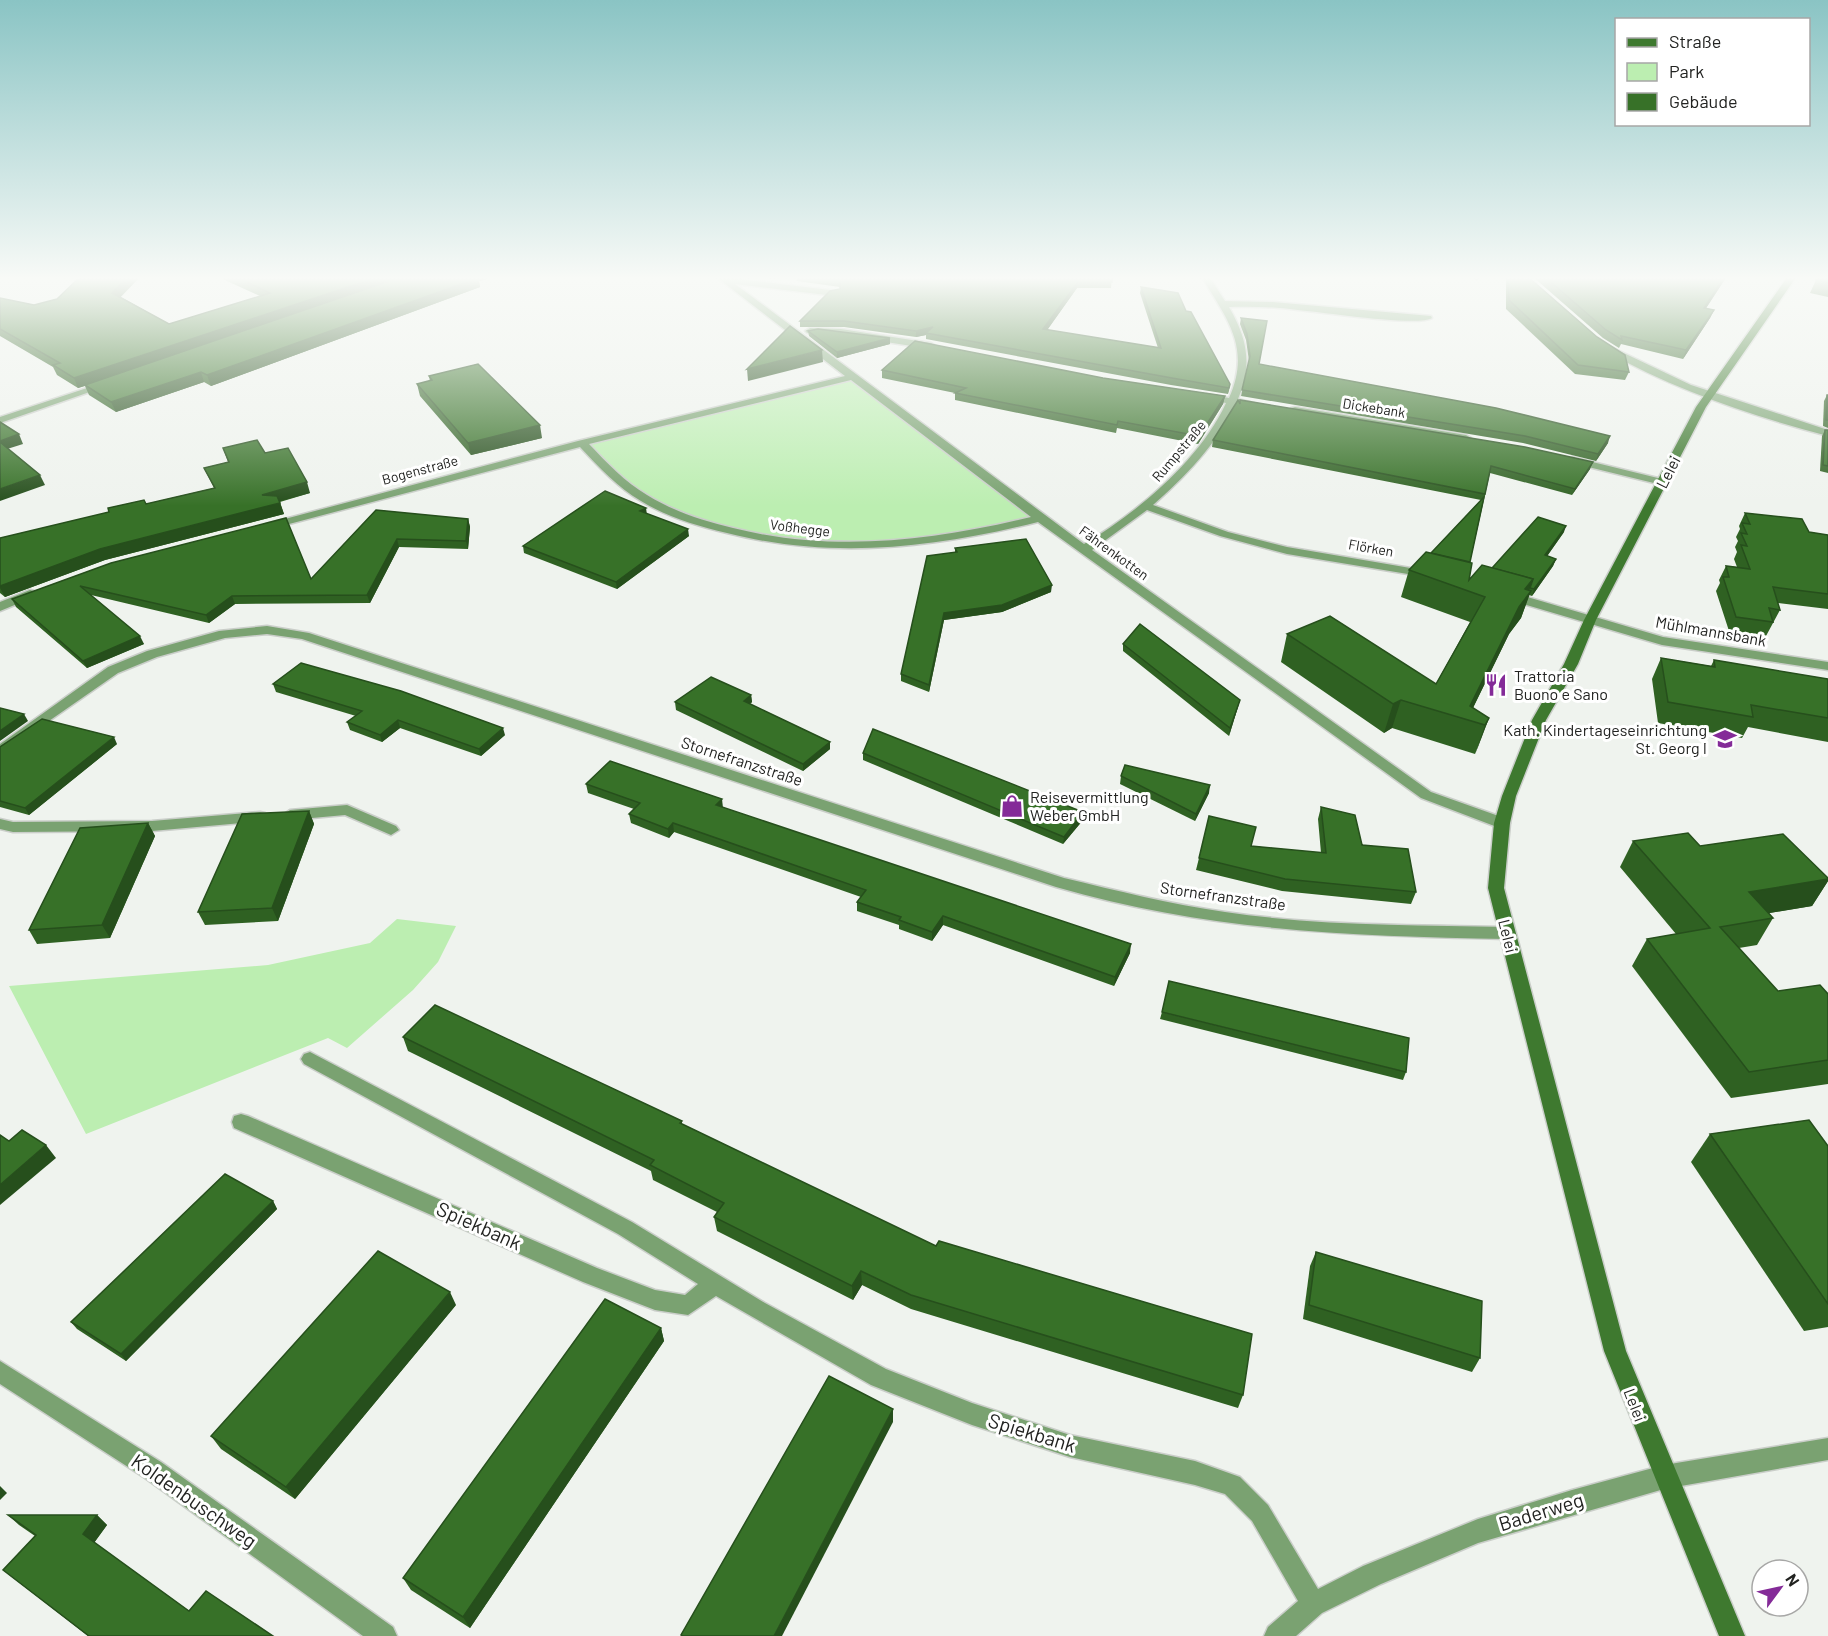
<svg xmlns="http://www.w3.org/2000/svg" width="1828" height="1636" viewBox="0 0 1828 1636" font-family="Barlow,sans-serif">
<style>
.green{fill:#bceeb1}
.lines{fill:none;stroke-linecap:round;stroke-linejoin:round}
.street-casing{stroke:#cacec9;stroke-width:3}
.secondary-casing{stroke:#cacec9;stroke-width:3}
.street{fill:#7aa271;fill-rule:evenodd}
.secondary{fill:#3e792f;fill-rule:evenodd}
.wall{fill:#2f6122}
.shaded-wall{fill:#264f1c}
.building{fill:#377128;stroke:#264f1c;stroke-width:1.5}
.labels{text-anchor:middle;stroke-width:6;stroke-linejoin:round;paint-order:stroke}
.far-street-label{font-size:14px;fill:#222321;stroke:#fff}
.street-label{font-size:16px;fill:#222321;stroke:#fff}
.poi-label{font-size:16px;fill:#222321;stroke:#fff;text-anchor:start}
.near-street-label{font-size:20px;fill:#222321;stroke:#fff}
</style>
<rect width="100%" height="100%" fill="#eff3ee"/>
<g class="green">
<path d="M852,377L1040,518L972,536L851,548L721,529L638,494L582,443Z"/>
<path d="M397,919L456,926L438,962L413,990L347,1048L328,1038L86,1134L9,986L268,965L370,943Z"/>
</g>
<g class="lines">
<g class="street-casing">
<g id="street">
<path d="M715,276L838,291L839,293L835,296L735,284L1084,544C1137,513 1200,460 1226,403L1201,397L1206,394L1229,398C1252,347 1226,318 1201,276H1209L1225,301L1273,302L1431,316L1432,318C1419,327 1321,312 1298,310C1275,307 1252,306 1229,307C1247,338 1253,365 1238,399L1261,405L1256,408L1235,405C1218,443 1184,478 1153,505L1228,532L1287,547L1428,571L1432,572V578L1287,554L1220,536L1147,510L1092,550L1431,792L1507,819L1510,823L1507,827H1497L1421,798L1038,522C934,548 832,560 727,533C697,526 667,517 641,501C617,487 599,467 580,447L274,528H266L264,526L266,524L578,441L845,376ZM851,380L1031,517C933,541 832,553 733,528C703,521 673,511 647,495C625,482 607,463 589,444Z"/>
<path d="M810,328L841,329L931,343L936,346L931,349L841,335L807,333L805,331Z"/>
<path d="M1609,346L1691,385L1828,430V436C1752,416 1674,390 1606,351L1604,349Z"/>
<path d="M102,383L110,385L0,423V417Z"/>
<path d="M1295,407L1466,435L1471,438L1466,441L1291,412V408Z"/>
<path d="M1572,457L1666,480L1667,482L1662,485L1568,462L1567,460Z"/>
<path d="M30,590L34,591V597L0,611V602Z"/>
<path d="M1510,592L1663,637L1828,662V670L1662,645L1506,599L1504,596Z"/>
<path d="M267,626L309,633L1064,878C1118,891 1170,904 1225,912C1318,926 1413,925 1507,927L1513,929L1515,933L1513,937L1507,939C1351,936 1208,931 1056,887L302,639L267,634L225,638L157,657L118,673L0,755V744L108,667L147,651L219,631Z"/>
<path d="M347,805L396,826L399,830L391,835L345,815L290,820L283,815L290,810Z"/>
<path d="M260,812L265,813L267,817L265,821L152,831L13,832L0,829V819L13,822L152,821Z"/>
<path d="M310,1052L632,1222L765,1303L886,1369L972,1403L1070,1435L1195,1461L1240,1477L1268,1505L1318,1589L1363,1566L1478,1519L1572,1490L1664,1465L1828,1438V1460L1664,1489L1478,1543L1381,1584L1322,1613L1296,1636H1264L1268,1627L1298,1601L1252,1521L1225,1494L1195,1485L1070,1457L972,1425L871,1385L716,1296L688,1315L655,1310L583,1282L234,1128L232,1122L234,1116L241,1114L248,1116L597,1268L655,1290L685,1295L698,1284L618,1234L304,1064L301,1059L304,1054Z"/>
<path d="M0,1361L161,1462L393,1627L397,1636H363L145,1478L0,1384Z"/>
</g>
</g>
<g class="secondary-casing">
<path id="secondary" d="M1788,276H1797L1706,407L1596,620L1578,664L1546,720L1516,796L1510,823L1504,888L1626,1351L1745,1636H1719L1604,1351L1488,888L1494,823L1502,796L1532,720L1564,664L1584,620L1696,407Z"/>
</g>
<use href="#street" class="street"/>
<use href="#secondary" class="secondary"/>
</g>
<g class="wall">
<path d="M216,276H499L479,281L480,287L211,386L204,382L116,412L89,395L85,386L78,388L57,375L53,367L0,336V298L34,305L121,297L169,324L260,296Z"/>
<path d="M758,276H775V279Z"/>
<path d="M796,276H1112L1111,288H1077L1047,330L1158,348L1140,293L1141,287L1186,311L1230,384L1229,391L1228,394L1171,385L926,339V335L916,337L844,327H800V321L840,289V287L797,281Z"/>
<path d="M1472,276H1479L1477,281Z"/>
<path d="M1506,276H1527L1629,372L1625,380L1575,374L1506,309Z"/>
<path d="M1532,276H1727L1706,308L1714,310L1710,318L1683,359L1621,344L1619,348L1603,338Z"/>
<path d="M1828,276V297L1810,293L1816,280Z"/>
<path d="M1241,318L1259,364L1608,443L1596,461L1523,443L1241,396L1249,361L1246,340L1240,324Z"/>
<path d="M808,331L890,344L837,358L809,336Z"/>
<path d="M882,370L1103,378L1225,396L1223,404L1198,444L1117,428L1116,433L955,400V393L882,378Z"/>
<path d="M429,376L542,438L471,455L420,396L417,384L430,381Z"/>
<path d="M1827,395H1828V428L1823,426L1824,401Z"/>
<path d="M1239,402L1590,469L1572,495L1490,473L1470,562L1469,580L1492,568L1564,532L1547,556L1556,559L1553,566L1532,596L1529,595L1521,618L1509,634L1473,708L1489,718L1475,754L1392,728L1384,733L1281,662L1287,634L1436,684L1470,622L1401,597L1409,570L1431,553L1481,500L1212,447L1213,440Z"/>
<path d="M1825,430H1828V473L1820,471L1822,436Z"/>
<path d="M223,448L265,453L310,493L280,502L284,514L105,560L5,597L0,593V538L214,488L204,468L228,462Z"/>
<path d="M376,510L468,519L470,527L468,549L399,547L370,603L235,604L209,623L91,595L144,644L87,668L16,607L12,599L111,563L311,579Z"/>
<path d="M1745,513L1809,532L1828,535V609L1778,603L1780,610L1766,636L1729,631L1716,591L1720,583L1719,580L1726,566L1737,567L1734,559L1737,552L1735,547L1738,541L1736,537L1740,529L1739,526Z"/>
<path d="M647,514L689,536L617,589L524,553L523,546Z"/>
<path d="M955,548L1051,592L1002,612L944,620L929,692L901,681V674L955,552Z"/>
<path d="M1123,644L1240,700L1229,736L1123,651Z"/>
<path d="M1661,658L1711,666L1714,660L1828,679V742L1748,727L1742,738L1658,723L1652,679Z"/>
<path d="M273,684L505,735L481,756L400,728L382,742L350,730L347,722L356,716L276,692Z"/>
<path d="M751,695L752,702L750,704L830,742V749L803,771L676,710L675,702Z"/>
<path d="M117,744L29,815L0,807V747Z"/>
<path d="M863,753L1083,812V820L1063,844L863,760Z"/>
<path d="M1121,776L1209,793L1195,821L1120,784Z"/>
<path d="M586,784L723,808L1130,953L1114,986L943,925L932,941L899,929V925L857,911V902L861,897L674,832L669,838L631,823L629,814L634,809L588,793Z"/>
<path d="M1321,807L1416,892L1411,904L1282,891L1196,870L1199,858L1252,846L1321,853L1318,819Z"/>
<path d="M309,811L314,824L278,921L205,925L198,912Z"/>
<path d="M148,823L155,836L110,938L37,944L29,930Z"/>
<path d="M1633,841L1700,846L1828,878V881L1812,906L1769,913L1773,918L1757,945L1739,948L1778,991L1828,994V1084L1731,1098L1632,966L1647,939L1676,934L1620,867Z"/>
<path d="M1162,1012L1406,1072L1403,1080L1160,1019Z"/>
<path d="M403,1037L682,1121V1124L1243,1395L1238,1408L911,1309L862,1285L853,1300L717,1231L714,1217L717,1212L653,1180L651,1171L408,1051Z"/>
<path d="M1710,1134L1828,1146V1327L1804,1331L1691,1162Z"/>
<path d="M273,1201L277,1209L126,1361L77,1329L71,1322Z"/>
<path d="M1316,1252L1480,1358L1472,1372L1303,1319L1310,1266Z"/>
<path d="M456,1305L295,1499L221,1449L211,1436Z"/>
<path d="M661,1328L664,1341L470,1628L411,1590L403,1578Z"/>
<path d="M8,1515H97L107,1525L94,1543L189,1611L273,1636H88L3,1570L35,1536L19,1525Z"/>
</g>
<g class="shaded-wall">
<path d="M129,276H141L116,302L112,293Z"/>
<path d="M381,276H411L78,388L74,378Z"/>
<path d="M469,276H499L479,281L480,287L211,386L207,375Z"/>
<path d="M1725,276H1727L1701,316L1704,308Z"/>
<path d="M1078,282L1077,288L1043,336V329Z"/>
<path d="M1714,310L1710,318L1683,359L1686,350Z"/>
<path d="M933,327L926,333V335L916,337V331Z"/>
<path d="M890,338V344L837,358V352Z"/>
<path d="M822,350L823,362L748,381L747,369Z"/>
<path d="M201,372L204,382L116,412L111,402Z"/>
<path d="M1225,396L1223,404L1198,444L1199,436Z"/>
<path d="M540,425L542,438L471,455L468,443Z"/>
<path d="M19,434L23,444L4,450L0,443V441Z"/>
<path d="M1610,436L1608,443L1596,461L1598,454Z"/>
<path d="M1593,462L1590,469L1572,495L1575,489Z"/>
<path d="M40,475L45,485L0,501V489Z"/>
<path d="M307,482L310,493L266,505L262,495Z"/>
<path d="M280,503L284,514L105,560L5,597L0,588V586L100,549Z"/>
<path d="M646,508L647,515L640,511Z"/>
<path d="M468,519L470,527L468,549L466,541Z"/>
<path d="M1566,526L1564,532L1543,562L1545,555Z"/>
<path d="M688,529L689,536L617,589L616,582Z"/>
<path d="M397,539L399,547L370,603L367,595Z"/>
<path d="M1556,559L1553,566L1532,596L1534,589Z"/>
<path d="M1533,579L1527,596L1531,591L1521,618L1509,634L1467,720L1470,706L1525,589Z"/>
<path d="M1052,585L1051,592L1002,612L944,620L929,692V685L944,613Z"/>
<path d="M232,596L235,604L209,623L206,615Z"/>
<path d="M140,636L144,644L87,668L83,661Z"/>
<path d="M751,695L752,702L745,708L744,701Z"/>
<path d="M1240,700L1238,707L1229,736L1230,728Z"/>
<path d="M1401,700L1392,728L1384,733L1393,704Z"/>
<path d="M24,714L28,721L0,741V731Z"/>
<path d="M1489,718L1478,747L1475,754L1485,725Z"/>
<path d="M398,720L400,728L382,742L380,735Z"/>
<path d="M503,728L505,735L481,756L479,749Z"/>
<path d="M114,737L117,744L29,815L25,808Z"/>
<path d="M830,742V749L803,771V764Z"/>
<path d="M1210,785L1209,793L1195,821L1196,814Z"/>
<path d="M722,799L723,808L716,805Z"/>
<path d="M309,811L314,824L278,921L272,908Z"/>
<path d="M1083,812V820L1063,844L1064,837Z"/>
<path d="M148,823L155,836L110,938L102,925Z"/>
<path d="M673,823L674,832L669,838L668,829Z"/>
<path d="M1828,879V881L1812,906L1734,919L1749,892Z"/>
<path d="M943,916V925L932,941V932Z"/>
<path d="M1131,944L1130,953L1114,986L1115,977Z"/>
<path d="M46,1145L56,1158L0,1205V1185Z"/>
<path d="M273,1201L277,1209L126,1361L121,1354Z"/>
<path d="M861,1271L862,1285L853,1300L852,1286Z"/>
<path d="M450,1292L456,1305L295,1499L286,1487Z"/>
<path d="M661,1328L664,1341L470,1628L463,1617Z"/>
<path d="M893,1409V1422L782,1636H774Z"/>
<path d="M0,1486L7,1493L0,1500Z"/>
<path d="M97,1515L107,1525L93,1544L83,1534Z"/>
</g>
<g class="building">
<path d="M81,276H129L112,293L169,324L270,293L234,276H381L74,378L53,365L60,363L0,329V298L34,305L57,299Z"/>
<path d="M404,276H475L478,278L207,375L201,372L111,402L85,385Z"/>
<path d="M807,276H1112V282H1078L1043,329L1161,348L1141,287L1178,293L1186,311L1191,312L1230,384L1229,388L1172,378L926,333L933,327L916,331L844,321H800L830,291L840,289V281Z"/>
<path d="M1508,276H1527L1597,337L1625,355L1629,372L1578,365L1509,300Z"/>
<path d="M1544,276H1725L1704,308L1714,310L1686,350L1621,336L1622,340L1606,330Z"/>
<path d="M1818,276H1828V283L1816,280Z"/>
<path d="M1241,318L1267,321L1259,364L1496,408L1610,436L1598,454L1525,436L1242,390L1250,356L1247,334Z"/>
<path d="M790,326L822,350L747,369Z"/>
<path d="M818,329L890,338L837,352L808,331Z"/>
<path d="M915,341L1103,378L1225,396L1199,436L1118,421L1117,425L955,393L966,388L882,370Z"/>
<path d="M478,364L540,425L468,443L417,384L432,380L429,376Z"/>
<path d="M1827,395H1828V420H1826Z"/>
<path d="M1238,400L1240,404V400L1525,447L1593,462L1575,489L1491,466L1485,494L1213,440Z"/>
<path d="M0,422L19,434L0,441Z"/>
<path d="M1825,430H1828V466L1823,465Z"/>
<path d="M257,440L265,453L288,448L307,482L262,495L277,496L280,503L100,549L0,586V538L109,512L108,508L144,500L146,504L215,488L204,468L229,462L223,448Z"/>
<path d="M0,442L40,475L0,489Z"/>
<path d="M605,491L646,508L640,511L688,529L616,582L523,546Z"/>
<path d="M1484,497L1470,562L1431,553Z"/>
<path d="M376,510L468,519L466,541L397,539L367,595L232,596L206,615L80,586L140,636L83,661L12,599L111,563L286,518L311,579Z"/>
<path d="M1745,513L1802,519L1809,532L1828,535V594L1773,587L1780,610L1769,608L1773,622L1736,617L1723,577H1729L1726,566L1750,569L1741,545L1747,546L1741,533L1747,534L1742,523L1750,524Z"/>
<path d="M1538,517L1566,526L1545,555L1556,559L1534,589L1530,588L1533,579L1492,568Z"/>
<path d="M1026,539L1052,585L1002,605L944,613L929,685L901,674L927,556L957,552L955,548Z"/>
<path d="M1426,552L1472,563L1469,580L1482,565L1533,579L1525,589L1531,591L1519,607L1470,706L1489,718L1485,725L1401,700L1393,704L1287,634L1330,616L1436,684L1485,597L1409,570Z"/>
<path d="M1140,624L1240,700L1230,728L1123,644Z"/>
<path d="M1661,658L1715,667L1714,660L1828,679V718L1751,705L1753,717L1668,702Z"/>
<path d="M301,663L401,691L503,728L479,749L398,720L380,735L347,722L362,711L273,684Z"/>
<path d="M711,677L751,695L744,701L830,742L803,764L675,702Z"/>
<path d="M0,708L24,714L0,731Z"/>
<path d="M42,719L114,737L25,808L0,801V747Z"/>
<path d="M873,729L1083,812L1064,837L863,753Z"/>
<path d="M610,761L722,799L716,805L1131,944L1115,977L943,916L932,932L899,920L901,917L857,902L866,890L673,823L668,829L629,814L640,803L586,784Z"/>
<path d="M1125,765L1210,785L1196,814L1121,776Z"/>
<path d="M1321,807L1355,815L1362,845L1408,849L1416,892L1285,879L1199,858L1209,816L1256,827L1251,846L1326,853Z"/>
<path d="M309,811L272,908L198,912L242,814Z"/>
<path d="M148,823L102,925L29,930L80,828Z"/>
<path d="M1688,833L1700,846L1783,834L1828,878V879L1749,892L1773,918L1720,927L1778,991L1820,985L1828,994V1060L1749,1072L1647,939L1710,928L1633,841Z"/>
<path d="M1169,981L1409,1038L1406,1072L1162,1012Z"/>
<path d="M435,1005L682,1121L680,1123L936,1246L939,1241L1252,1334L1243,1395L911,1295L861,1271L852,1286L714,1217L724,1203L650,1165L654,1160L403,1037Z"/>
<path d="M1809,1120L1828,1146V1304L1710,1134Z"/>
<path d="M22,1130L46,1145L0,1185V1135L9,1141Z"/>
<path d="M225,1174L273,1201L121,1354L71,1322Z"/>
<path d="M378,1251L450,1292L286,1487L211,1436Z"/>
<path d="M1316,1252L1482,1301L1480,1358L1309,1305Z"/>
<path d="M605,1299L661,1328L463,1617L403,1578Z"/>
<path d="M829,1376L893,1409L774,1636H683L681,1635Z"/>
<path d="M8,1515H97L83,1534L189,1611L206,1591L273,1636H89L3,1570L36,1535Z"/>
</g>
<linearGradient id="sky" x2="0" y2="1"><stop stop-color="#8ac4c4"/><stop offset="0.55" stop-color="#f8faf7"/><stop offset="1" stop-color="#f8faf7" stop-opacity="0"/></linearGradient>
<rect width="1828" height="506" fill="url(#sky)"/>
<defs>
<g id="restaurant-bare" transform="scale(1.8)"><path d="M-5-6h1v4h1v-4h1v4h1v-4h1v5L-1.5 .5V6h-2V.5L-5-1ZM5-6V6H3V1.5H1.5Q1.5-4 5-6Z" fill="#842b98" stroke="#fff" stroke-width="2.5" paint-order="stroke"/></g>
<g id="school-bare" transform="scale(1.8)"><path d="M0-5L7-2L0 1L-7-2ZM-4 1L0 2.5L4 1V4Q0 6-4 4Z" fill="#842b98" stroke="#fff" stroke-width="2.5" paint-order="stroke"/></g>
<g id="shop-bare" transform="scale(1.8)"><path d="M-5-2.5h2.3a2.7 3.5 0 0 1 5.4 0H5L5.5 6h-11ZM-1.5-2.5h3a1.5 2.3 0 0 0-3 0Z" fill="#842b98" stroke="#fff" stroke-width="2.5" paint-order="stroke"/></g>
</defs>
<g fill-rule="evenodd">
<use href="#restaurant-bare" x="1496" y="685"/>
<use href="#school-bare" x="1725" y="739"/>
<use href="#shop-bare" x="1012" y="806"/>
</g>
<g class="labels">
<g class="far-street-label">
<text transform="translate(1374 408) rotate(9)" y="5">Dickebank</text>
<text transform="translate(1179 451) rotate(-50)" y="5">Rumpstraße</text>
<text transform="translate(420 470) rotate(-15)" y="5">Bogenstraße</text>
<text transform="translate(800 528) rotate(7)" y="5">Voßhegge</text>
<text transform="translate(1371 548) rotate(10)" y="5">Flörken</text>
<text transform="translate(1114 553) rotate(36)" y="5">Fährenkotten</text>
</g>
<g class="street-label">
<text transform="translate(1668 472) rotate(-63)" y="6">Lelei</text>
<text transform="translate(1711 631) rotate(10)" y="6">Mühlmannsbank</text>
<text transform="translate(742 761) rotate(18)" y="6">Stornefranzstraße</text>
<text transform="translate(1223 896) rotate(8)" y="6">Stornefranzstraße</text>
<text transform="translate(1508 936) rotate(76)" y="6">Lelei</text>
<text transform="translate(1635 1405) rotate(69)" y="6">Lelei</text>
</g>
<g class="poi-label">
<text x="1514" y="682">Trattoria<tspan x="1514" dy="18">Buono e Sano</tspan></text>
<text x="1707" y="736" text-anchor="end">Kath. Kindertageseinrichtung<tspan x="1707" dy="18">St. Georg I</tspan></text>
<text x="1030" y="803">Reisevermittlung<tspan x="1030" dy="18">Weber GmbH</tspan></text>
</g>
<g class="near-street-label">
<text transform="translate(479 1226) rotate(24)" y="7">Spiekbank</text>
<text transform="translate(1032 1433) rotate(17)" y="7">Spiekbank</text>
<text transform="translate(194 1501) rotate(35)" y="7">Koldenbuschweg</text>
<text transform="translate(1541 1512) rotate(-17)" y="7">Baderweg</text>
</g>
</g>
<rect x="1615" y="18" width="195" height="108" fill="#ffffff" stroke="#a7a7a6" stroke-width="1.5"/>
<rect x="1627" y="38" width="30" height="9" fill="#3e792f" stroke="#a7a7a6" stroke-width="1.5"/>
<text x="1669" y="48" font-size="18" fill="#222321">Straße</text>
<rect x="1627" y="63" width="30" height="18" fill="#bceeb1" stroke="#a7a7a6" stroke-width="1.5"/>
<text x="1669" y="78" font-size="18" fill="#222321">Park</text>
<rect x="1627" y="93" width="30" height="18" fill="#377128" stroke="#a7a7a6" stroke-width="1.5"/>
<text x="1669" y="108" font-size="18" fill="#222321">Gebäude</text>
<g transform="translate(1780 1588) rotate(57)"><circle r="28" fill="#ffffff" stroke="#a7a7a6" stroke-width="1.5"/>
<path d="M0-4.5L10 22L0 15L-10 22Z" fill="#842b98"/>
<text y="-9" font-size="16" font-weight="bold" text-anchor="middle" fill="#222321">N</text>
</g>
</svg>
